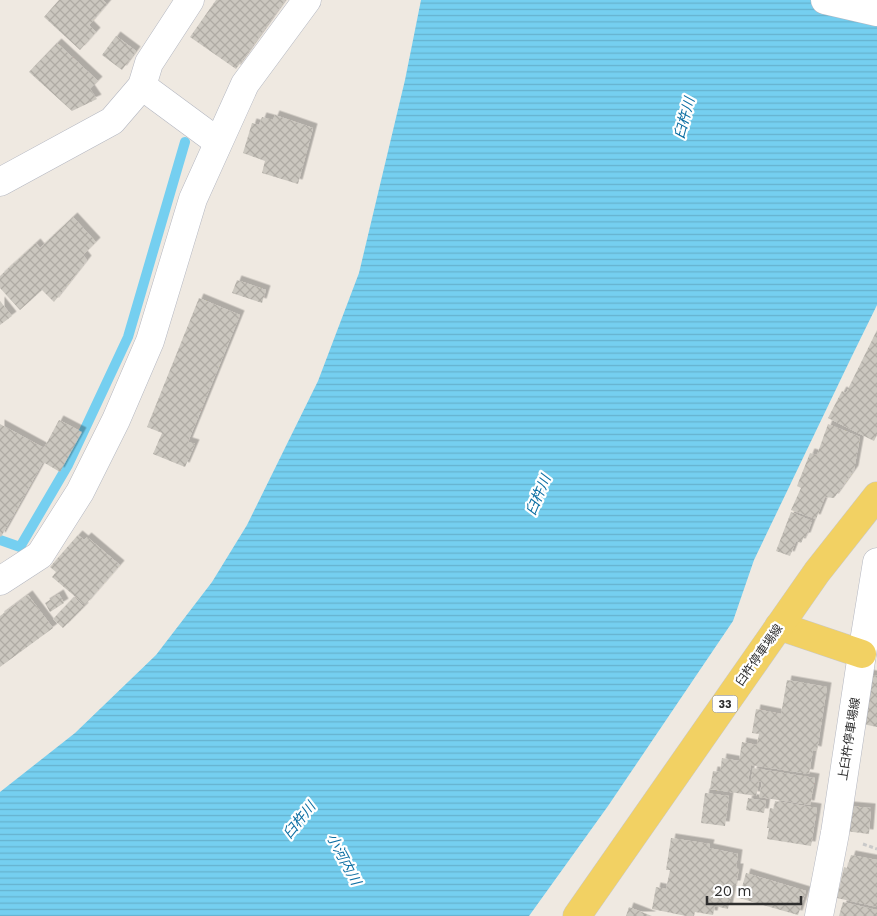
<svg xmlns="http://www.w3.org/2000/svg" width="877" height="916" viewBox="0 0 877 916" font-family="'Work Sans','Noto Sans JP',sans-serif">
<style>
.water{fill:url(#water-rules)}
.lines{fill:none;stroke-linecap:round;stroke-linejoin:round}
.stream{stroke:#75cff0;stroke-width:10}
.building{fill:url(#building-cross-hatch);filter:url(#shadow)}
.street-casing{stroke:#b4b7c1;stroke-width:29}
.secondary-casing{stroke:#b4b7c1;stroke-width:29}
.primary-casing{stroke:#c9c9c9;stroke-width:29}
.path{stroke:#c9c9c9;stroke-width:3;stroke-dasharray:4 2.5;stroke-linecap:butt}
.street{stroke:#fff;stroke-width:28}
.secondary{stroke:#fff;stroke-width:28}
.primary{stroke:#f2d163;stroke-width:28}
.labels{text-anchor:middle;stroke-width:4.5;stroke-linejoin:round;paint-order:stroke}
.shield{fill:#fff;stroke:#6d6d6d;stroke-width:1}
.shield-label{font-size:11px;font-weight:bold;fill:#2e2e2e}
.street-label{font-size:12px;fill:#2e2e2e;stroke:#fff}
.water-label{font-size:14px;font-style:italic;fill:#0d6fa3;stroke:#fff}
</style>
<defs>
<pattern id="water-rules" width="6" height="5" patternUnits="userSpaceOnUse" patternTransform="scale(1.25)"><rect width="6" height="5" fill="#75cff0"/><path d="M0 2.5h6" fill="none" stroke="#66b2ce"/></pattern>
<pattern id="building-cross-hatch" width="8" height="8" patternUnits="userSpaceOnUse" patternTransform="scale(1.25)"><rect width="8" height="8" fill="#cbc7bf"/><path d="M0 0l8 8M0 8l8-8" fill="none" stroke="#afaba4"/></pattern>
<filter id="shadow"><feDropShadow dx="4.5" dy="-4.5" stdDeviation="0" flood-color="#0004"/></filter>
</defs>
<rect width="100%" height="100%" fill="#efe9e1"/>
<path class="water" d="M421,0H877V305L851,358L754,560L733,621L608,806L529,916H0V792L75,733L156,655L212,582L247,525L318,381L359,273L405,80Z"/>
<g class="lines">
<path class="stream" d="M0,540L20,547L68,465L128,337L185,142"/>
</g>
<g class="building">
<path d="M59,0H103L107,4L89,25L96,32L80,50L44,17Z"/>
<path d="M216,0H285L236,69L190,37Z"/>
<path d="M116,36L136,51L122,70L102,55Z"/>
<path d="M57,43L98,81L90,89L97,99L72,111L29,72Z"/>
<path d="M275,115L313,128L298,184L262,173L265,161L243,153L252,123L259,125L262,117L273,120Z"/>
<path d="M73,217L96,242L83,255L87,260L54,302L42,290L20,310L0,288V276L36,243L40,248Z"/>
<path d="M237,280L266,290L262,303L232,293Z"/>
<path d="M199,298L240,315L188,442L195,444L185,467L153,454L162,433L147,427Z"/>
<path d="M0,301L12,316L0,325Z"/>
<path d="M877,330V435L874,441L828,418L842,391L846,393Z"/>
<path d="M59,420L82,432L60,472L43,462L1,537L0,536V424L44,448Z"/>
<path d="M828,424L860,437L854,470L834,498L825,497L816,519L791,510L801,488L797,486L810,453L817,455Z"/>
<path d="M791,512L812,521L806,537H804L801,543L796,541L790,556L776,551Z"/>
<path d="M78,535L84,540L87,537L120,565L85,605L52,577L56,572L50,567Z"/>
<path d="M59,594L64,603L50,612L45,603Z"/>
<path d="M28,595L53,628L0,667V616Z"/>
<path d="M74,597L84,607L63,628L53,619Z"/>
<path d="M868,674L877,676V727L858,723Z"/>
<path d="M787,680L827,687L817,751L813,750L809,774L751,765L748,781L759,782L756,796L710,789L713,771L720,772L722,758L739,761L742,742L757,745L759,734L752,733L756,709L781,714Z"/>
<path d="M753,768L815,778L810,805L759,797L762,782L751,780Z"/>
<path d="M705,793L729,796L725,826L701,823Z"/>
<path d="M748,798L766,801L764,813L746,810Z"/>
<path d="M775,801L817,808L811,846L767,839L769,828H767L770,808L774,809Z"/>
<path d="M848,806L871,808L869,834L845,831Z"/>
<path d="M671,838L710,844L709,848L738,854L736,868H739L736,885H733L728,909L715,906L713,915L695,912L694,916H686L652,909L656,887L666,889L670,870H666Z"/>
<path d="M851,855L877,860V907L837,898L844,867L847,868Z"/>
<path d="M746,873L806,891L798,915L739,898Z"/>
<path d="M843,902L877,910V916H839Z"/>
<path d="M629,907L652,916H626Z"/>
</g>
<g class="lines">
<g class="street-casing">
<g id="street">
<path d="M142,86L218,142"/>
<path d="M0,182L112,121L142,86L149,63L190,0"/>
<path d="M0,581L40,555L80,492L116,420L150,341L193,199L245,84L307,0"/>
</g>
</g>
<g class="secondary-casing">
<g id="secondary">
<path d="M825,0L877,12"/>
<path d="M819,916L835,833L862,654L877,562"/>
</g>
</g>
<g class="primary-casing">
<g id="primary">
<path d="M779,626L862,654"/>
<path d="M577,916L817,572L877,496"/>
</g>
</g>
<path class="path" d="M863,844L877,849"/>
<use href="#street" class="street"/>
<use href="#secondary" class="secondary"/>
<use href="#primary" class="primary"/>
</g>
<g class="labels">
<rect class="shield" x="712.5" y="695.5" width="25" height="17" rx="4"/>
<g class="shield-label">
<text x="725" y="708">33</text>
</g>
<g class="street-label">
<text transform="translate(759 655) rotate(-55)" y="4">臼杵停車場線</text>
<text transform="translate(849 739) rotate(-81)" y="4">上臼杵停車場線</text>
</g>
<g class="water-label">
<text transform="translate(684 118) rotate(-75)" y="5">臼杵川</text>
<text transform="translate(538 495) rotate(-67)" y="5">臼杵川</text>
<text transform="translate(299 820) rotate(-51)" y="5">臼杵川</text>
<text transform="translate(344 859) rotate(62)" y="5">小河内川</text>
</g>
</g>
<path d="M707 896v8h94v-8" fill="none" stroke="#2e2e2e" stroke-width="2.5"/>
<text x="714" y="896" font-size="15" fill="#2e2e2e" stroke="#ffffff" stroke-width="4" paint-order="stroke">20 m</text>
</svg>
